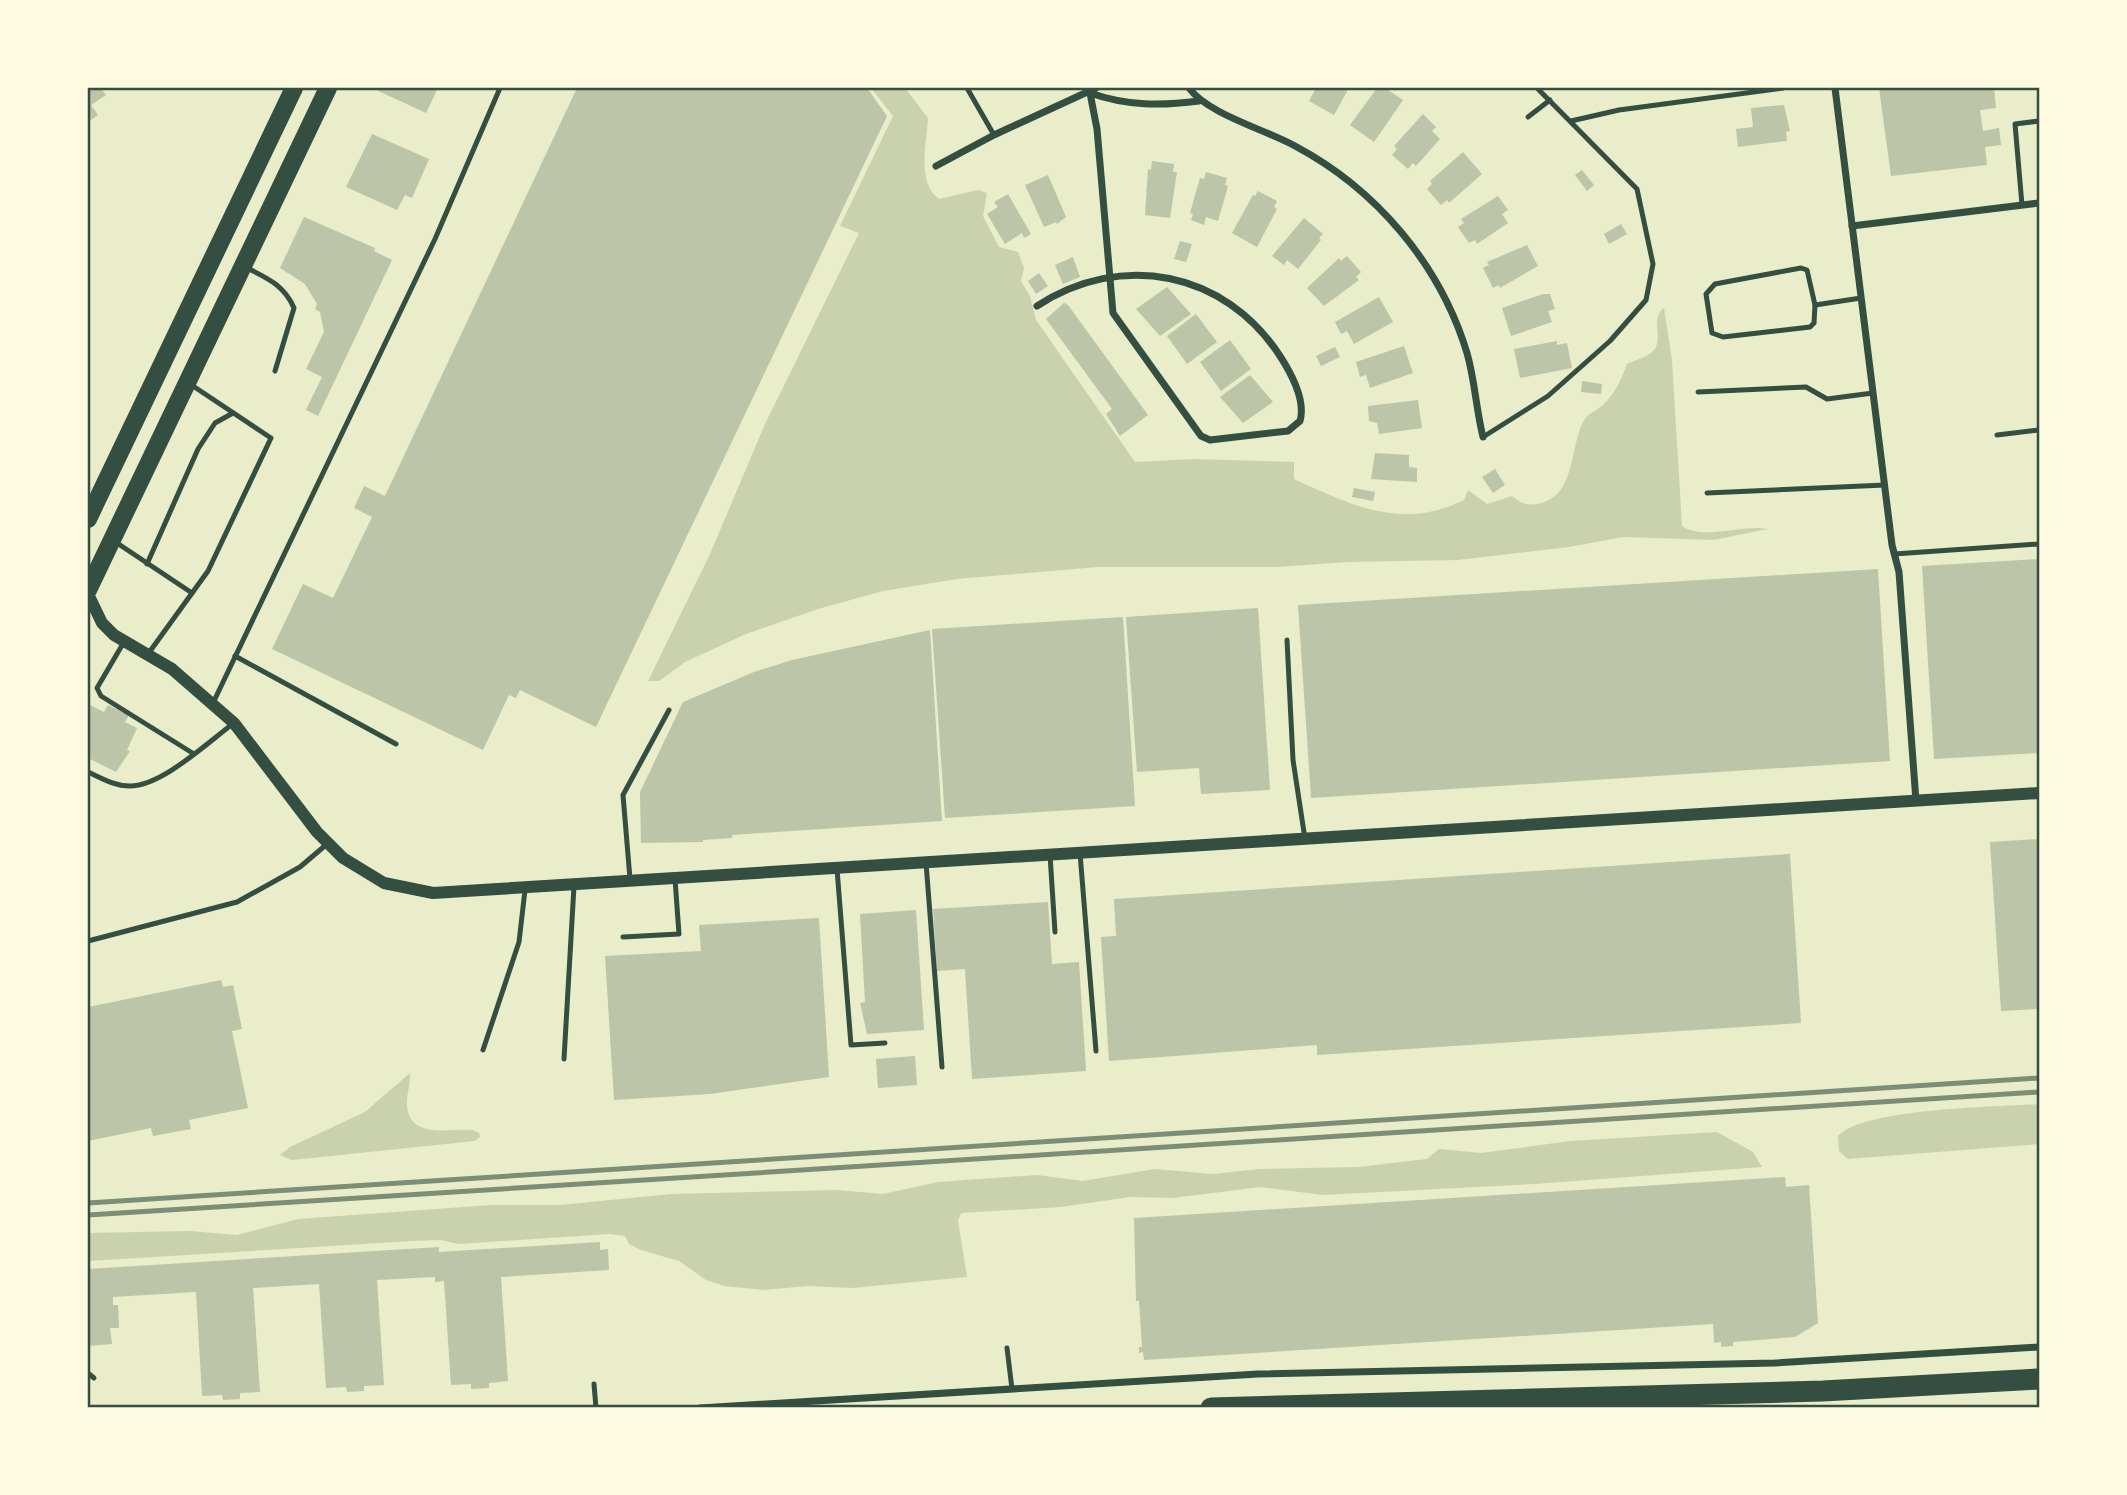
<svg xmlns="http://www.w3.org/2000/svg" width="2127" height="1495" viewBox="0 0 2127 1495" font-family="Raleway,sans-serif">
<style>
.green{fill:#cad2ad}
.building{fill:#bcc5a7}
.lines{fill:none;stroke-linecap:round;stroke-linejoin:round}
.service{stroke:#344e41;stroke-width:5}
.minor{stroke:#344e41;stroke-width:7}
.tertiary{stroke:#344e41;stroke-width:12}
.primary{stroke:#344e41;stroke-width:18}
.motorway{stroke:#344e41;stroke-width:21}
.rail{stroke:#7c8e77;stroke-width:5}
.neatline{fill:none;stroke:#344e41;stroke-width:2.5}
</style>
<rect width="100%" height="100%" fill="#e9edc9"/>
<g class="green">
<path d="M871,88H905L928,118C927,142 916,182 939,199L978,190L987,193L983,216L999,247L1018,252L1024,268L1021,281L1030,296L1036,320L1135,462L1192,459L1294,462V479C1351,505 1402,531 1464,500L1468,490L1487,504L1512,496C1523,505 1528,506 1541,503C1575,495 1570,448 1583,422C1587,413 1597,411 1603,405C1616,392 1621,380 1627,364C1635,360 1648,357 1653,351C1665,339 1649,319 1664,308L1672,360L1682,526C1704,541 1742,524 1768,529L1713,540L1623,537L1569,547L1458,560L1348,562L1277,567H1098L957,579L883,591L818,609L746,634L685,662L659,681H648L710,554L765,424L859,233L840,226L893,116Z"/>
<path d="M410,1073C411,1084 406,1095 407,1106C410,1140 451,1128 473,1130L479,1133L480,1137L475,1141L302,1159L291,1160L280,1155L290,1147L365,1112Z"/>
<path d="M2039,1104V1144L1848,1159L1839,1151L1838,1136C1864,1108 1998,1107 2039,1104Z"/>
<path d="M1717,1132L1753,1152L1762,1167L1535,1184L1323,1195L1261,1187L1173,1198L1130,1197L1061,1207L961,1213L958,1221L967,1277L852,1288L807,1286L764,1290L724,1286L706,1280L679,1261L641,1250L629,1244L625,1236L609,1234L459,1244L440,1240L412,1241L88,1261V1233L190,1231L237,1235L298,1219L491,1205H560L671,1194L837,1190L883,1194L938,1182L1037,1175L1083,1181L1155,1169L1213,1174L1259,1169L1358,1167L1427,1159L1439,1149L1481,1153L1570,1141Z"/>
</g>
<g class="building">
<path d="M88,88H101L106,95L91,105L98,115L88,122Z"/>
<path d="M372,88H438L426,113Z"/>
<path d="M577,88H867L887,116L596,727L520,690L516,698L509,695L483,750L272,649L303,584L333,598L372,517L354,508L364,486L385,496Z"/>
<path d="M1316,88H1349L1334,115L1309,101Z"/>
<path d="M1377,88H1385L1403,100L1374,142L1350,125Z"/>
<path d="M1879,88H1994L1996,108L1980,110L1983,131L1999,128L2001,145L1985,147L1987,165L1891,176Z"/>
<path d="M1784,105L1790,131L1786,132L1787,141L1738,147L1736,129L1753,127L1751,108Z"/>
<path d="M1423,114L1436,127L1432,131L1440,139L1416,166L1413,163L1408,169L1392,155L1397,149L1394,146Z"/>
<path d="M372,134L429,159L412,198L405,195L397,210L346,187Z"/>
<path d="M1463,152L1482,174L1449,203L1447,200L1441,205L1427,189L1432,184L1430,181Z"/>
<path d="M1152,161L1174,164L1173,172H1177L1170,218L1145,215L1148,169L1151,170Z"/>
<path d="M1582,170L1594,185L1587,191L1575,175Z"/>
<path d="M1206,172L1227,178L1225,185L1228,186L1218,221L1206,217L1204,225L1191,220L1193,214L1190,213L1200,178L1204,179Z"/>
<path d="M1048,175L1066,217L1057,224L1056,222L1044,227L1025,185Z"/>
<path d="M1258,191L1277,201L1274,207L1277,209L1257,247L1232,233L1253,195L1255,196Z"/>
<path d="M1008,194L1031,234L1024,238L1022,233L1005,244L987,214L998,207L994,202Z"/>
<path d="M1498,196L1508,210L1502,214L1508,223L1477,244L1475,240L1469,243L1458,227L1464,223L1461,219Z"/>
<path d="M304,217L375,248L374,251L392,260L318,416L306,410L322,377L306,369L324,332L320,312L315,309L317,304L305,284L280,268Z"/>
<path d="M1304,218L1323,234L1319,238L1321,240L1298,269L1287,260L1284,265L1272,256Z"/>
<path d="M1621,224L1627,234L1609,244L1604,234Z"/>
<path d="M1180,241L1192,244L1186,262L1174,259Z"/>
<path d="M1527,245L1538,266L1500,288L1499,285L1493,288L1483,268L1489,265L1487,262Z"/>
<path d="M1347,256L1361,272L1356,277L1359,280L1324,306L1307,288L1339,258L1341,261Z"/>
<path d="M1073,257L1080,277L1063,284L1055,265Z"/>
<path d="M1039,273L1048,286L1036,294L1028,281Z"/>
<path d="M1167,287L1191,314L1160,336L1136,309Z"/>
<path d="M1543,294H1550L1555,309L1548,311L1552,322L1511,336L1502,308Z"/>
<path d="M1379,297L1393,322L1354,344L1347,331L1341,334L1335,322Z"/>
<path d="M1064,303L1068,305L1148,415L1120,436L1106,414L1112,409L1046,319Z"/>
<path d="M1196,314L1217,342L1187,364L1167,336Z"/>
<path d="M1230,340L1251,369L1221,391L1200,362Z"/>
<path d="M1557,341V345L1567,343L1572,368L1520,378L1514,349Z"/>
<path d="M1404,346L1413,373L1370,388L1366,375L1360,377L1356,362Z"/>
<path d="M1335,347L1340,357L1321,366L1316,356Z"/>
<path d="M1250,375L1273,402L1243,423L1220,397Z"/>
<path d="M1582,381L1602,384L1601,394L1581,392Z"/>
<path d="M1418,400L1422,428L1379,434L1377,423L1369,421L1368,406Z"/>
<path d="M1375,453L1409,455V467L1417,468V482L1371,479Z"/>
<path d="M1495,469L1505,485L1493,493L1482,477Z"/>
<path d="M1354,488L1375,492L1373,501L1352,497Z"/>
<path d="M2039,559V753L1934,759L1922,566Z"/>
<path d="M1878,569L1890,761L1311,798L1298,605Z"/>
<path d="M1258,608L1270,790L1201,794L1199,768L1137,772L1126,617Z"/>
<path d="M1123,617L1135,806L945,818L932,629Z"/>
<path d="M930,630L942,821L732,835V838L703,840V842L641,843L640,792L683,702L754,672L792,660Z"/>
<path d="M88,704L104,712L108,705L129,715L125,722L137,728L127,750L130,751L116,772L88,758Z"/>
<path d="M2039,839V1009L2001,1011L1990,842Z"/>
<path d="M1790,854L1801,1023L1317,1055V1045L1109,1061L1101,937L1116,936L1114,899Z"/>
<path d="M1048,902L1052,964L1079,962L1086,1071L972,1079L965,969L937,971L933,909Z"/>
<path d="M916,910L924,1030L867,1034L860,1003L865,1002L860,914Z"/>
<path d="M819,918L829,1077L710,1094L614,1100L605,956L701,951L699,925Z"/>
<path d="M221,980L223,987L233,985L242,1029L232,1031L248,1108L189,1120L191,1129L153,1136L151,1128L88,1141V1007Z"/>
<path d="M915,1056L917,1085L878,1088L876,1059Z"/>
<path d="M1785,1177L1786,1187L1809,1185L1818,1323L1795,1337L1733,1342V1346L1721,1347V1342L1714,1343L1713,1324L1144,1360L1143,1352L1139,1353V1347H1142L1139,1301H1136L1134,1218Z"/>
<path d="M600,1242V1250L608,1249L609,1270L501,1277L508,1381L489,1383V1388L471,1389V1384L451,1385L444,1281L435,1282V1277L377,1280L384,1385L364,1386V1391L347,1392L346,1387L326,1388L319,1284L253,1288L260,1392L240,1393V1399L223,1400L222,1395L202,1396L196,1292L113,1297V1305H118L119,1328H110L112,1344L88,1346V1269L439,1247V1252Z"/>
</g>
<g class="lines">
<g class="service">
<path d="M967,88L994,135"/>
<path d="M1528,117L1550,100"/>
<path d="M1571,121L1619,110L1783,88"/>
<path d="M2022,205L2015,124L2039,121"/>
<path d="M245,267C267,278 284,285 294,308L275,371"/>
<path d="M1801,268L1807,270L1815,305L1814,323L1810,327L1723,337L1712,333L1706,294L1715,284Z"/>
<path d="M1815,305L1861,298"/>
<path d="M1698,392L1806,387L1827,399L1873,393"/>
<path d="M1997,435L2039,430"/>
<path d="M1483,437L1548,396L1610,341L1646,300L1653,264L1637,189L1537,88"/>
<path d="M1707,493L1885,485"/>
<path d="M114,541L192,593"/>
<path d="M1894,554L2039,544"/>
<path d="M147,564L198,449L215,423L233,413"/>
<path d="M1287,640L1293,760L1305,839"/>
<path d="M124,642L97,688L101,696L194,754"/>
<path d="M148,654L208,571L271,438L190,384"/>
<path d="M235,656L396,744"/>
<path d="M213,703L435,239L500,88"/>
<path d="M88,772C101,778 114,786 130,786C162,786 208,742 234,723"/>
<path d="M1080,853L1096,1051"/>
<path d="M1050,855L1055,932"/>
<path d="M926,863L942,1067"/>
<path d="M837,869L851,1045L885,1043"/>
<path d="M630,879L623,795L669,710"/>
<path d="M623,937L679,934L675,879"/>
<path d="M88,941L237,902L300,867L327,844"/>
<path d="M483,1050L519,942L525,890"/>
<path d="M564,1059L574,886"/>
<path d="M1007,1348L1012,1389"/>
<path d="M88,1373L94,1378"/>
<path d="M594,1384L596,1408"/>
</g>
<g class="minor">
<path d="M1189,88C1208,114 1264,129 1295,146C1376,189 1440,264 1467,353C1475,381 1476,409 1483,437"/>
<path d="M1835,88L1892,545L1899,572L1916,801"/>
<path d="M1090,93C1127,106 1161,106 1199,101"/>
<path d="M936,166L994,135L1096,88"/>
<path d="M1852,226L2039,203"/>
<path d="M1037,306C1121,251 1225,271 1280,356C1291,373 1306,400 1300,421L1288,431L1210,440L1201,436L1113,313L1097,129L1090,93"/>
<path d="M700,1408L1258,1374L1775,1363L2039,1347"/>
</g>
<path class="tertiary" d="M88,594L102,623L114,635L172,669L234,723L317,832L343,858L384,883L433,893L2039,793"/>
<g class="primary">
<path d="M88,519L294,88"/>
<path d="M88,590L328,88"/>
</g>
<path class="motorway" d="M1211,1408L1823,1391L2039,1379"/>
<g class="rail">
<path d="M88,1203L2039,1078"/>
<path d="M88,1215L2039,1092"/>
</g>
</g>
<rect width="2127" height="1495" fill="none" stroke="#fefae0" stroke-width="178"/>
<rect x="89" y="89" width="1949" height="1317" class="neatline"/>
</svg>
